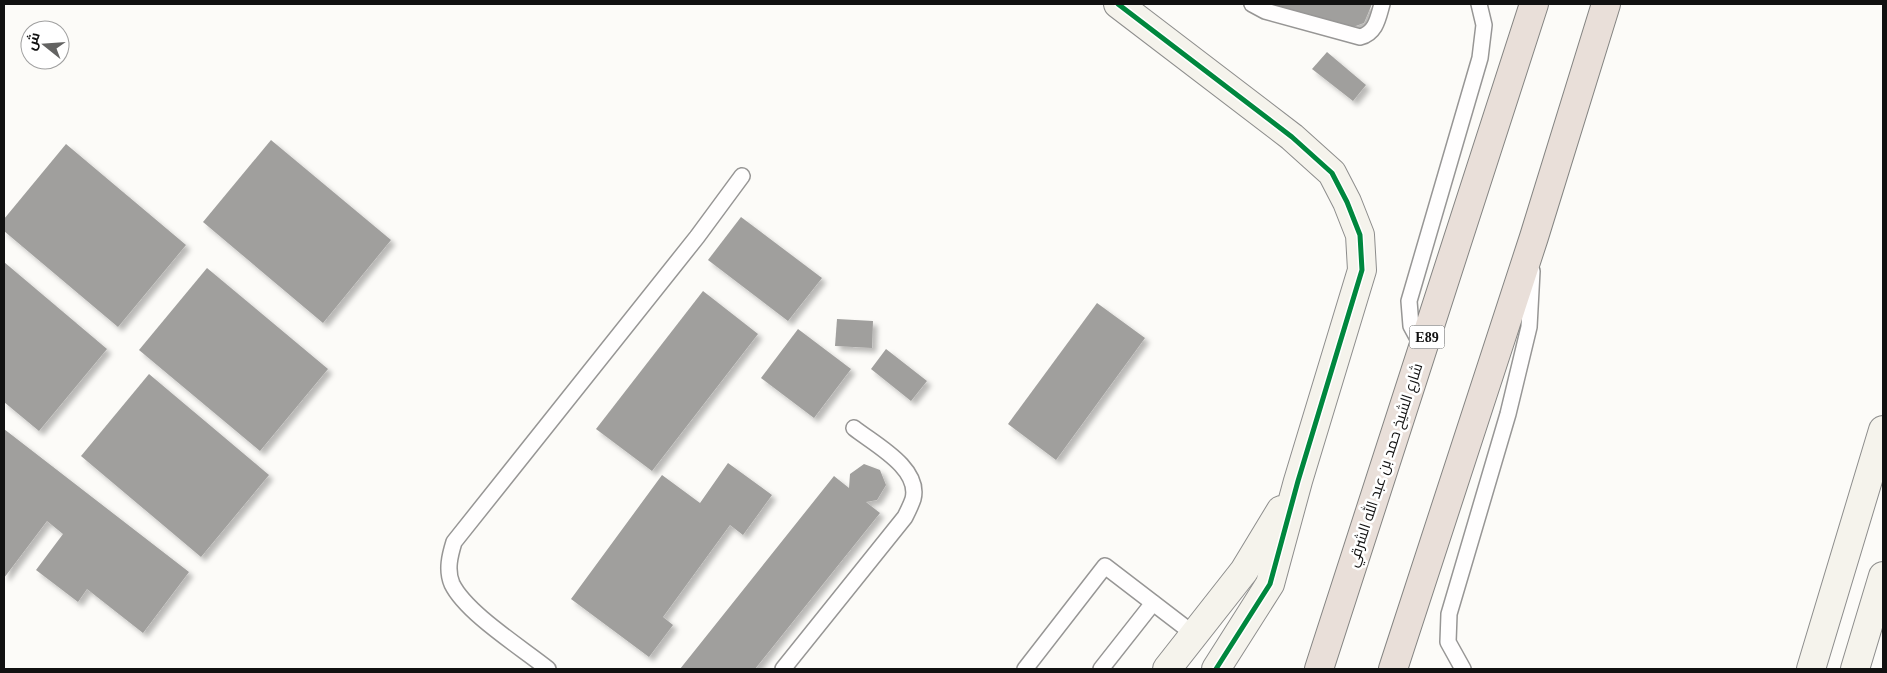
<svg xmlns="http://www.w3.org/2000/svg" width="1887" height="673" viewBox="0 0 1887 673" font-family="'Times New Roman',Cairo,serif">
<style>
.building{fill:#a09f9d;filter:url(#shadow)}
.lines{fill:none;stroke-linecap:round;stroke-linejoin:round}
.lane-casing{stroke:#979695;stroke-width:18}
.secondary-casing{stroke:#8d8d8c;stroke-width:30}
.highway-casing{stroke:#848482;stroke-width:30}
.lane{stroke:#fffefe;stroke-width:15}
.secondary{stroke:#f5f3ec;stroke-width:28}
.highway{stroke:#e9dfd9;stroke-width:28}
.cycleway-casing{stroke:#fff;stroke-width:8}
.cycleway{stroke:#00873e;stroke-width:5}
.labels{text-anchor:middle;stroke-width:5;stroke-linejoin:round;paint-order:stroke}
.shield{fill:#fff;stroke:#585858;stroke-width:1}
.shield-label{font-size:14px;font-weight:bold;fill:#111}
.street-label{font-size:15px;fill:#111;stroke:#fff}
</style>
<defs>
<filter id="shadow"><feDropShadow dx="4.5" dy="4.5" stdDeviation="2.5" flood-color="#0004"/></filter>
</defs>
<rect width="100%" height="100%" fill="#fcfbf8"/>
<g class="building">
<path d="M1266,4H1372L1364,23L1350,28Z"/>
<path d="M1327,52L1366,85L1353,101L1312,69Z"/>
<path d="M271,140L391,240L323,323L203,222Z"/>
<path d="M66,144L186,245L118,327L4,231V219Z"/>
<path d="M741,217L822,278L788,321L708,260Z"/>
<path d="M4,262L107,349L39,431L4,402Z"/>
<path d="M207,268L328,369L260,451L139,350Z"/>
<path d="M703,291L758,334L652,471L596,429Z"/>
<path d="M1097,303L1145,338L1056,460L1008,424Z"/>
<path d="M837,319L873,321L872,348L835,346Z"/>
<path d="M798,329L851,369L814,418L761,378Z"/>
<path d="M886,349L927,381L911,401L871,369Z"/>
<path d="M149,374L269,475L201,557L81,456Z"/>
<path d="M4,429L189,572L143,633L87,589L78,602L36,570L63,534L47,521L4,578Z"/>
<path d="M728,463L772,495L743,535L730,525L663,617L673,625L649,657L571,599L662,475L700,503Z"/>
<path d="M864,464L880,470L886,485L877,500L866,502L880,513L755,669H680L834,476L849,488L850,474Z"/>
</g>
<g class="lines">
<g class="lane-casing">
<g id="lane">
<path d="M1252,4L1265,11L1360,37C1376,33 1378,18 1382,4"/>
<path d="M1423,348L1411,326L1409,301L1480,58L1484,25L1479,4"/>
<path d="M548,669C522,648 466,613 452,584C446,570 450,555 454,542L697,237L742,176"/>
<path d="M783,669L905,517C908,511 911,505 913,499C921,468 874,444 854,428"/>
<path d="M1025,669L1105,566L1195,635"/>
<path d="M1101,669L1153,603"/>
<path d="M1463,669L1448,642L1449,614L1508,414L1529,327L1532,271"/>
</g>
</g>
<g class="secondary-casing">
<g id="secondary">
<path d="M1118,4L1292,137L1332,173L1347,202L1360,235L1362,270L1298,481L1270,584L1216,669"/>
<path d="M1167,669L1244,571L1281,510"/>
<path d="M1811,669L1883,430"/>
<path d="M1855,669L1883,576"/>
</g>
</g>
<g class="highway-casing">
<g id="highway">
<path d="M1319,669L1534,4"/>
<path d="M1393,669L1534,237L1606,4"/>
</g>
</g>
<use href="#lane" class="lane"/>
<use href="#secondary" class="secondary"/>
<use href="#highway" class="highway"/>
<g class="cycleway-casing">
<path id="cycleway" d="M1118,4L1292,137L1332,173L1347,202L1360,235L1362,270L1298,481L1270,584L1216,669"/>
</g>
<use href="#cycleway" class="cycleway"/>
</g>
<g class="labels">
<rect class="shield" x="1409.5" y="325.5" width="35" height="23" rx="4"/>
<g class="shield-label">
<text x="1427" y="342">E89</text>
</g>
<g class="street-label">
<text transform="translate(1385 465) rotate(-72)" y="5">شارع الشيخ حمد بن عبد الله الشرقي</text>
</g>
</g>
<rect width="1887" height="673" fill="none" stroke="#111111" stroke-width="10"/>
<g transform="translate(45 45) rotate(287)"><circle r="24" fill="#ffffff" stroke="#a0a0a0"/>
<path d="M0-4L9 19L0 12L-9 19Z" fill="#636362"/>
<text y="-8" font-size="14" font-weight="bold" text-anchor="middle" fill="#111111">ش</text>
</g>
</svg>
